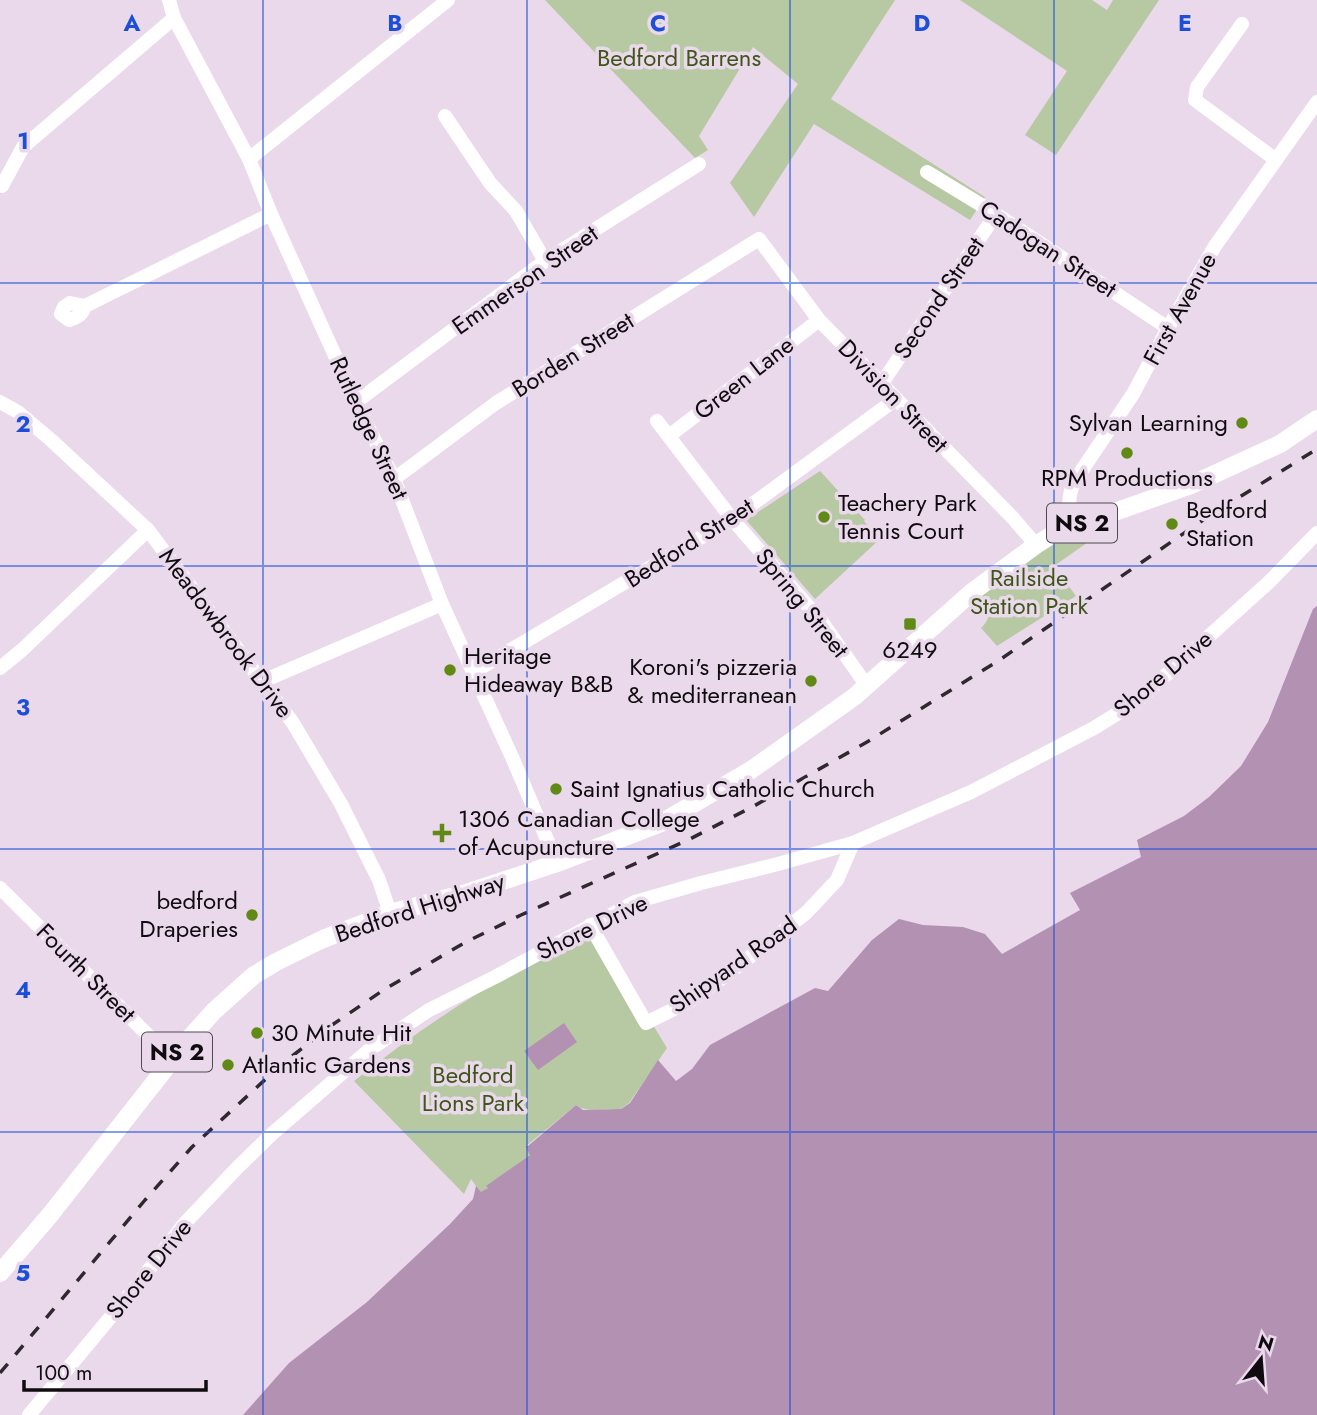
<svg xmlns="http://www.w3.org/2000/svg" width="1317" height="1415" viewBox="0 0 1317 1415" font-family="Jost,sans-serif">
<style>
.green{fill:#b7c9a3}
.water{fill:#b291b3}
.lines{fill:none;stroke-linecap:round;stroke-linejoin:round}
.minor{stroke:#fff;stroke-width:14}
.major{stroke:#fff;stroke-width:18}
.rail{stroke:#2f292f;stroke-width:3.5;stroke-dasharray:12 12;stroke-linecap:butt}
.grid{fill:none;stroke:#1d4ed8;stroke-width:2;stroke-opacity:0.55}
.poi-dot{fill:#608915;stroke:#ead9eb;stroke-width:2.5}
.labels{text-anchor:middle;stroke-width:7;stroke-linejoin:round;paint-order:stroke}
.shield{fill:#ead9eb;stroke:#514952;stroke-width:2}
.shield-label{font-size:23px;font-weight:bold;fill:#100b10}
.park-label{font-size:24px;fill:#3e5618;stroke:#ead9eb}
.street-label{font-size:24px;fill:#100b10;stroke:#ead9eb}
.poi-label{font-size:24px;fill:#100b10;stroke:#ead9eb;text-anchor:start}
.grid-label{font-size:23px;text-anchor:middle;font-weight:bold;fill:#1d4ed8;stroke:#ead9eb;stroke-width:7;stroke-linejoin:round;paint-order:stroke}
</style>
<rect width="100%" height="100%" fill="#ead9eb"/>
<g class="green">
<path d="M545,0H895L831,99L985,197L970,220L814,124L754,217L730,183L798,84L753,47L699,136L708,150L695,158Z"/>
<path d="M960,0H1092L1107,10L1113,0H1159L1056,155L1025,135L1067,71Z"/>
<path d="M820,471L865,520L864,521L880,539L815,599L746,520Z"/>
<path d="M1056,539L1091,540L1054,566L1076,596L997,646L981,628C995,615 986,607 979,592Z"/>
<path d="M597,933L667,1048L629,1103L619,1110C605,1107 587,1114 576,1105L525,1147L531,1154L487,1186L488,1188L481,1193L471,1179L464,1194L354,1081C428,1022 510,968 597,933Z"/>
</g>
<g class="water">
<path d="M1317,606V1415H243L289,1363L367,1302L450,1224L473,1199L476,1186L481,1192L488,1188L486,1186L530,1155L525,1146H528L576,1105L583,1110L621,1109L630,1103L658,1060L676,1081L692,1069L710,1045L815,988L828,991L872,940L899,919L923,925L963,927L985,934L1002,954L1080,910L1070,893L1141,857L1137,840L1184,816L1209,797L1241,766L1268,722L1313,609Z"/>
<path d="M564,1023L577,1042L538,1070L524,1051Z"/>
</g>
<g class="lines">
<g class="minor">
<path d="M169,0L174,18L249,159L271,214L356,402L394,479L442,604L512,757L557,863"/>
<path d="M1242,24L1197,87L1195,100L1276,160"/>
<path d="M445,116L490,183L516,211L545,261"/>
<path d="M249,159L448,0"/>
<path d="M927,172L996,214L1168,328"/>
<path d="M2,186L23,147L174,18"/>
<path d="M85,306L70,303L64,307L61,314L69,320C78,317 82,315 85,306L271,214"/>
<path d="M882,383L996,214"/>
<path d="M0,402L18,412L51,440L148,530L293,723L341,804L379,880L390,913"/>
<path d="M356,402L545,261L699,164"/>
<path d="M657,421L732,519L822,622L867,686"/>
<path d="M669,436L819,320"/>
<path d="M394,479L496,403L759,239L819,320L1013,518L1036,545"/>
<path d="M1081,523C1068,506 1066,503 1074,482L1133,394L1168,328L1215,246L1317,102"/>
<path d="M0,668L22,650L148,530"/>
<path d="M472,673L732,519L896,399"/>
<path d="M263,681L442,604"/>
<path d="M0,888L172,1059"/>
<path d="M590,925L646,1023L688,1002L728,974L806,913L837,880L853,843"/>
<path d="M29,1415L134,1289L184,1224L237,1168L273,1133L369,1050L429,1010L495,977L635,902L701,883L778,864L853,843L971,792L1094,728L1136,702L1268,583L1317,533"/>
</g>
<path class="major" d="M0,1273L50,1215L187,1041L214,1011L253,976L276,962L323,939L390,913L463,894L557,863L661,823L751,770L854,697L972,592L1036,545L1055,533L1191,485L1280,444L1317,419"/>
<path class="rail" d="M0,1373L145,1200L192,1147L282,1064L332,1025L385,989L466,942L521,915L690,839L754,806L867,742L998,661L1209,516L1317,449"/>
</g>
<path class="grid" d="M263,0V1415M527,0V1415M790,0V1415M1054,0V1415M0,283H1317M0,566H1317M0,849H1317M0,1132H1317"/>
<g class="poi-dot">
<circle cx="1242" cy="423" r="7"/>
<circle cx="1127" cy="453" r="7"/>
<circle cx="824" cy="517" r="7"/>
<circle cx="1172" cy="524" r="7"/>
<rect x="903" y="617" width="14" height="14" rx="3.5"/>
<circle cx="450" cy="670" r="7"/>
<circle cx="811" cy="681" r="7"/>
<circle cx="556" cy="789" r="7"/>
<path d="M438.5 822.5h7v7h7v7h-7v7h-7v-7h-7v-7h7z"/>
<circle cx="252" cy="915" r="7"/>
<circle cx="257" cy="1033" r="7"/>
<circle cx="228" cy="1065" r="7"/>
</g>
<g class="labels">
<g class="shield">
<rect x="1047" y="503.5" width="70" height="39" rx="5"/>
<rect x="142" y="1032.5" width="70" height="39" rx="5"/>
</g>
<g class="shield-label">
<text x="1082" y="531">NS 2</text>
<text x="177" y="1060">NS 2</text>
</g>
<g class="park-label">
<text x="679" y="66">Bedford Barrens</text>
<text x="1029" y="586">Railside<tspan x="1029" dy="28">Station Park</tspan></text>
<text x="473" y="1083">Bedford<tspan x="473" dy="28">Lions Park</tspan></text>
</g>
<g class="street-label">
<text transform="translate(1048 249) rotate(33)" y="8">Cadogan Street</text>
<text transform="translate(525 280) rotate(-35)" y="8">Emmerson Street</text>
<text transform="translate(939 298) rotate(-56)" y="8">Second Street</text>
<text transform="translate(1180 309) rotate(-61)" y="8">First Avenue</text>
<text transform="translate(573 355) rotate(-32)" y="8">Borden Street</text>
<text transform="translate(744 378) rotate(-38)" y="8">Green Lane</text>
<text transform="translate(893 396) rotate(46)" y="8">Division Street</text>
<text transform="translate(369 428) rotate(65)" y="8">Rutledge Street</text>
<text transform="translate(689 543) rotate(-32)" y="8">Bedford Street</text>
<text transform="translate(802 603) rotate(51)" y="8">Spring Street</text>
<text transform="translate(226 633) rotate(53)" y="8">Meadowbrook Drive</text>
<text transform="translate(1163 674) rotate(-40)" y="8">Shore Drive</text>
<text transform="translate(420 908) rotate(-18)" y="8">Bedford Highway</text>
<text transform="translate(592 927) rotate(-26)" y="8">Shore Drive</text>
<text transform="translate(733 965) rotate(-35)" y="8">Shipyard Road</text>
<text transform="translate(86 973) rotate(45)" y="8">Fourth Street</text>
<text transform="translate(149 1269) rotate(-51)" y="8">Shore Drive</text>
</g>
<g class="poi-label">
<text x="1228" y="431" text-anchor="end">Sylvan Learning</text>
<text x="1127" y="486" text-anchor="middle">RPM Productions</text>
<text x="838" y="511">Teachery Park<tspan x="838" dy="28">Tennis Court</tspan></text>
<text x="1186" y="518">Bedford<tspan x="1186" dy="28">Station</tspan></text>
<text x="910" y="658" text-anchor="middle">6249</text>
<text x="464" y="664">Heritage<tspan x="464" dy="28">Hideaway B&amp;B</tspan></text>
<text x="797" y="675" text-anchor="end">Koroni's pizzeria<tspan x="797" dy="28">&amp; mediterranean</tspan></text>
<text x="570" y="797">Saint Ignatius Catholic Church</text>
<text x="458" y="827">1306 Canadian College<tspan x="458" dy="28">of Acupuncture</tspan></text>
<text x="238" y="909" text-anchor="end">bedford<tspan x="238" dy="28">Draperies</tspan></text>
<text x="271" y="1041">30 Minute Hit</text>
<text x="242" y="1073">Atlantic Gardens</text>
</g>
</g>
<g class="grid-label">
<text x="132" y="31">A</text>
<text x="395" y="31">B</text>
<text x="658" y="31">C</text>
<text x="922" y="31">D</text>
<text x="1185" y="31">E</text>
<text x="23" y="149">1</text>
<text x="23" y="432">2</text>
<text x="23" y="715">3</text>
<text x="23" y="998">4</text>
<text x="23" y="1281">5</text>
</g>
<g transform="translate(1261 1359) rotate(17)" stroke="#ead9eb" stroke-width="5" paint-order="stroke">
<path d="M0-5L12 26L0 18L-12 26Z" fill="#100b10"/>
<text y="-10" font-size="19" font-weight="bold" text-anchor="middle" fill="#100b10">N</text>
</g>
<path d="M24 1380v10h182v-10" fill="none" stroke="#100b10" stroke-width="3.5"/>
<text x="35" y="1380" font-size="21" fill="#100b10" stroke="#ead9eb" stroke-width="5" paint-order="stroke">100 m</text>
</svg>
